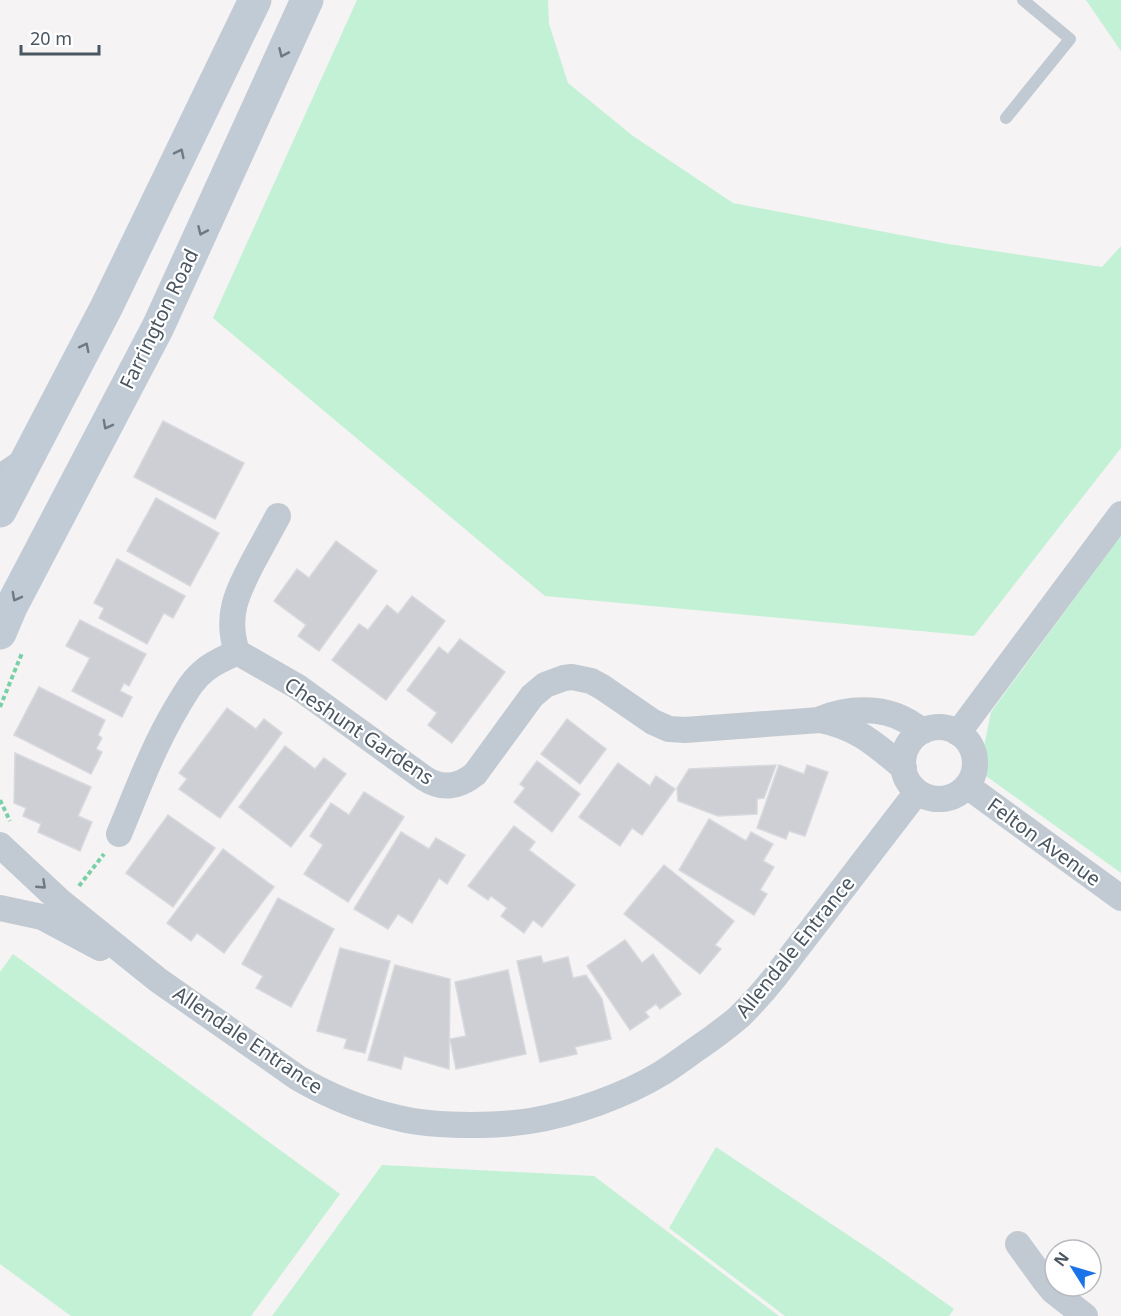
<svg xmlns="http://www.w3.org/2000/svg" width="1121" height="1316" viewBox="0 0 1121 1316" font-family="'Noto Sans',sans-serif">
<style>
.green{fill:#c3f1d5}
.building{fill:#cdcfd5;stroke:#d7d9de;stroke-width:1.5}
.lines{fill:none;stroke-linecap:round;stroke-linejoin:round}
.path{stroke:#7ad0a6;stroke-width:4;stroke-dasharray:4.5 3;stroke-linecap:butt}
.service{stroke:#c1cad2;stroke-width:12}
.minor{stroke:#c1cad2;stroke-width:26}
.secondary{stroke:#c1cbd6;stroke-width:33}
.oneway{stroke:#6e7984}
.oneway2{stroke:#6e7983}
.labels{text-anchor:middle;stroke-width:4.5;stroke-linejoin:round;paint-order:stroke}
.street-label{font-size:20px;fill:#4a5661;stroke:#fff}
</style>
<rect width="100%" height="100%" fill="#f5f3f3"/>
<g class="green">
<path d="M357,0H548L549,24L568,83L633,136L733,203L948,244L1102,267L1121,246V448L974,636L545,596L213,318Z"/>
<path d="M1086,0H1121V51Z"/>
<path d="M1121,535V873L979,771L991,712Z"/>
<path d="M13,954L340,1194L251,1316H71L0,1264V972Z"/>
<path d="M716,1147L881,1257L954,1309L949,1316H785L669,1228Z"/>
<path d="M382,1165L594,1176L779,1316H272Z"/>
</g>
<g class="building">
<path d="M163,421L244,463L215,519L134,477Z"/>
<path d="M156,498L219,533L190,586L127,551Z"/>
<path d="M336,541L377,571L319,651L298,636L306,625L274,601L297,569L309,578Z"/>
<path d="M117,559L185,596L173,618L164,613L147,644L99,618L104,608L94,603Z"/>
<path d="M412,596L445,621L386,700L332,660L359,624L368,630L387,605L398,614Z"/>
<path d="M80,620L146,654L129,686L124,683L120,691L132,697L122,717L72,691L90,658L66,646Z"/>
<path d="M460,639L505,672L452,743L428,725L437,713L407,690L439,647L448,654Z"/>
<path d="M39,687L105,720L98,735L102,738L96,749L102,752L91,774L14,735Z"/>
<path d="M227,708L256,729L264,719L282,733L220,818L179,789L187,779L179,773Z"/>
<path d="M567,719L606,749L580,784L541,754Z"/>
<path d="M285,746L315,769L324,758L346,774L291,847L239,807Z"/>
<path d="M15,753L91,787L78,816L92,822L80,851L38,832L41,824L23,816L26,808L14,803Z"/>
<path d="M537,761L580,794L552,832L514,802L525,788L520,784Z"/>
<path d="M618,763L650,786L656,776L675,789L642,835L632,828L620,846L579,817Z"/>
<path d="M776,765L764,798L757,799V814L718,816L678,801L677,788L689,769Z"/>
<path d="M779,765L804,774L807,765L828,772L805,836L789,831L786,839L757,828Z"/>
<path d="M364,792L404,817L348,902L304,874L323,845L310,836L331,803L349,815Z"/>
<path d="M168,815L215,848L173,907L126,873Z"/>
<path d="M709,819L746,841L751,832L773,844L763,861L774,867L760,890L767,894L754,915L679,870Z"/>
<path d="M514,826L535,842L529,850L575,885L542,927L533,920L524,933L501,916L507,908L491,896L488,900L468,886Z"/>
<path d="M401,832L429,849L436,838L465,855L447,884L439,878L412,923L398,914L388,929L354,909Z"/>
<path d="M223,849L274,887L224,953L197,933L191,941L167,923Z"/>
<path d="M664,865L734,921L715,945L721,949L700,974L624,914Z"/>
<path d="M278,898L334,929L291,1007L256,988L263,976L242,964Z"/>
<path d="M625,940L642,963L653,954L681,994L660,1009L656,1004L645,1012L649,1017L630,1030L587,966Z"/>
<path d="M340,948L390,961L365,1053L344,1048L347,1039L317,1031Z"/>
<path d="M541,956L543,963L568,957L573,978L586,975L602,999L611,1039L575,1047L577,1054L540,1062L517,961Z"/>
<path d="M395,965L450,979L449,1069L404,1056L401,1069L368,1060Z"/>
<path d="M508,970L526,1054L456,1069L450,1039L466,1036L455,982Z"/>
</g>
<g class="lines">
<g class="path">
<path d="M0,707L22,653"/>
<path d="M0,800L10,821"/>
<path d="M79,886L104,854"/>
</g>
<g class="service">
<path d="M1006,118L1070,39L1023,0"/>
<path d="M0,469L19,456"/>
</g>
<g class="minor">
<path d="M237,652C225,616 237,593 253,562C261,547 270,531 278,516"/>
<path d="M821,719C846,708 882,706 907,721C913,724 918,728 923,731"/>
<circle cx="939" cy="763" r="36"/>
<path d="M958,733L1121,514"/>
<path d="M967,786L1121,898"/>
<path d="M119,834C137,791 153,747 177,707C185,694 192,680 205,670C214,662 226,658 237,652L298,687L424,778C442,790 459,787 475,774L532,696L545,685L564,678L572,677L591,681L602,687L653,722L669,729L685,730L820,720C857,727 876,745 904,768"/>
<path d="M0,845L61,902L158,980L298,1078C329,1096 363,1110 398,1118C422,1124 447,1125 471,1125C490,1125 511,1124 530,1121C573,1114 624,1096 662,1073C673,1066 684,1058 695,1050C710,1040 725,1029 739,1017C752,1004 764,991 775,977L917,792"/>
<path d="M0,908L42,917L100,948"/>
<path d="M1018,1244L1044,1280L1053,1291L1085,1316"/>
</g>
<g class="secondary">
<path d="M0,511L107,306L255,0"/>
<path d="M0,633L11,607L158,327L307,0"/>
</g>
</g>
<defs><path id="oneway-chevron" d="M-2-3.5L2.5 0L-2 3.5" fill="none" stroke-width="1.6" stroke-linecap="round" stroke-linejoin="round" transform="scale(1.5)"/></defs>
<g class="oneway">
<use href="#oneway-chevron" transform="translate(283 53) rotate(114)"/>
<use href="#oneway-chevron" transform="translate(180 153) rotate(-64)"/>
<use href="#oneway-chevron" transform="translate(202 231) rotate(114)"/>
<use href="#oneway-chevron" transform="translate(85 347) rotate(-63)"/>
<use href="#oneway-chevron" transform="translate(107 425) rotate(118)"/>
<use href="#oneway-chevron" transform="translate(16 597) rotate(118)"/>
</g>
<use class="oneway2" href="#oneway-chevron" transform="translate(42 885) rotate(43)"/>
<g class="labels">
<g class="street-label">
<text transform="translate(159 319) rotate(-64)" y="7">Farrington Road</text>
<text transform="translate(359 731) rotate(34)" y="7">Cheshunt Gardens</text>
<text transform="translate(1044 842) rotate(36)" y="7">Felton Avenue</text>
<text transform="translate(795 947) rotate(-51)" y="7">Allendale Entrance</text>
<text transform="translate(248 1040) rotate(34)" y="7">Allendale Entrance</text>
</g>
</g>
<g transform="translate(1073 1268) rotate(307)"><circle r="28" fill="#ffffff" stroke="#b7bbc0" stroke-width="1.5"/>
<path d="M0-4.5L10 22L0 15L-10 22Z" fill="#1a73e8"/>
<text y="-9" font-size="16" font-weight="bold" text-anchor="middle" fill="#4a5661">N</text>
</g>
<path d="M21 45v9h78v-9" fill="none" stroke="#4a5661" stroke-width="3"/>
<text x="30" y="45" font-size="18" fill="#4a5661" stroke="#ffffff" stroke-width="4.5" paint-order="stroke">20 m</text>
</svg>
